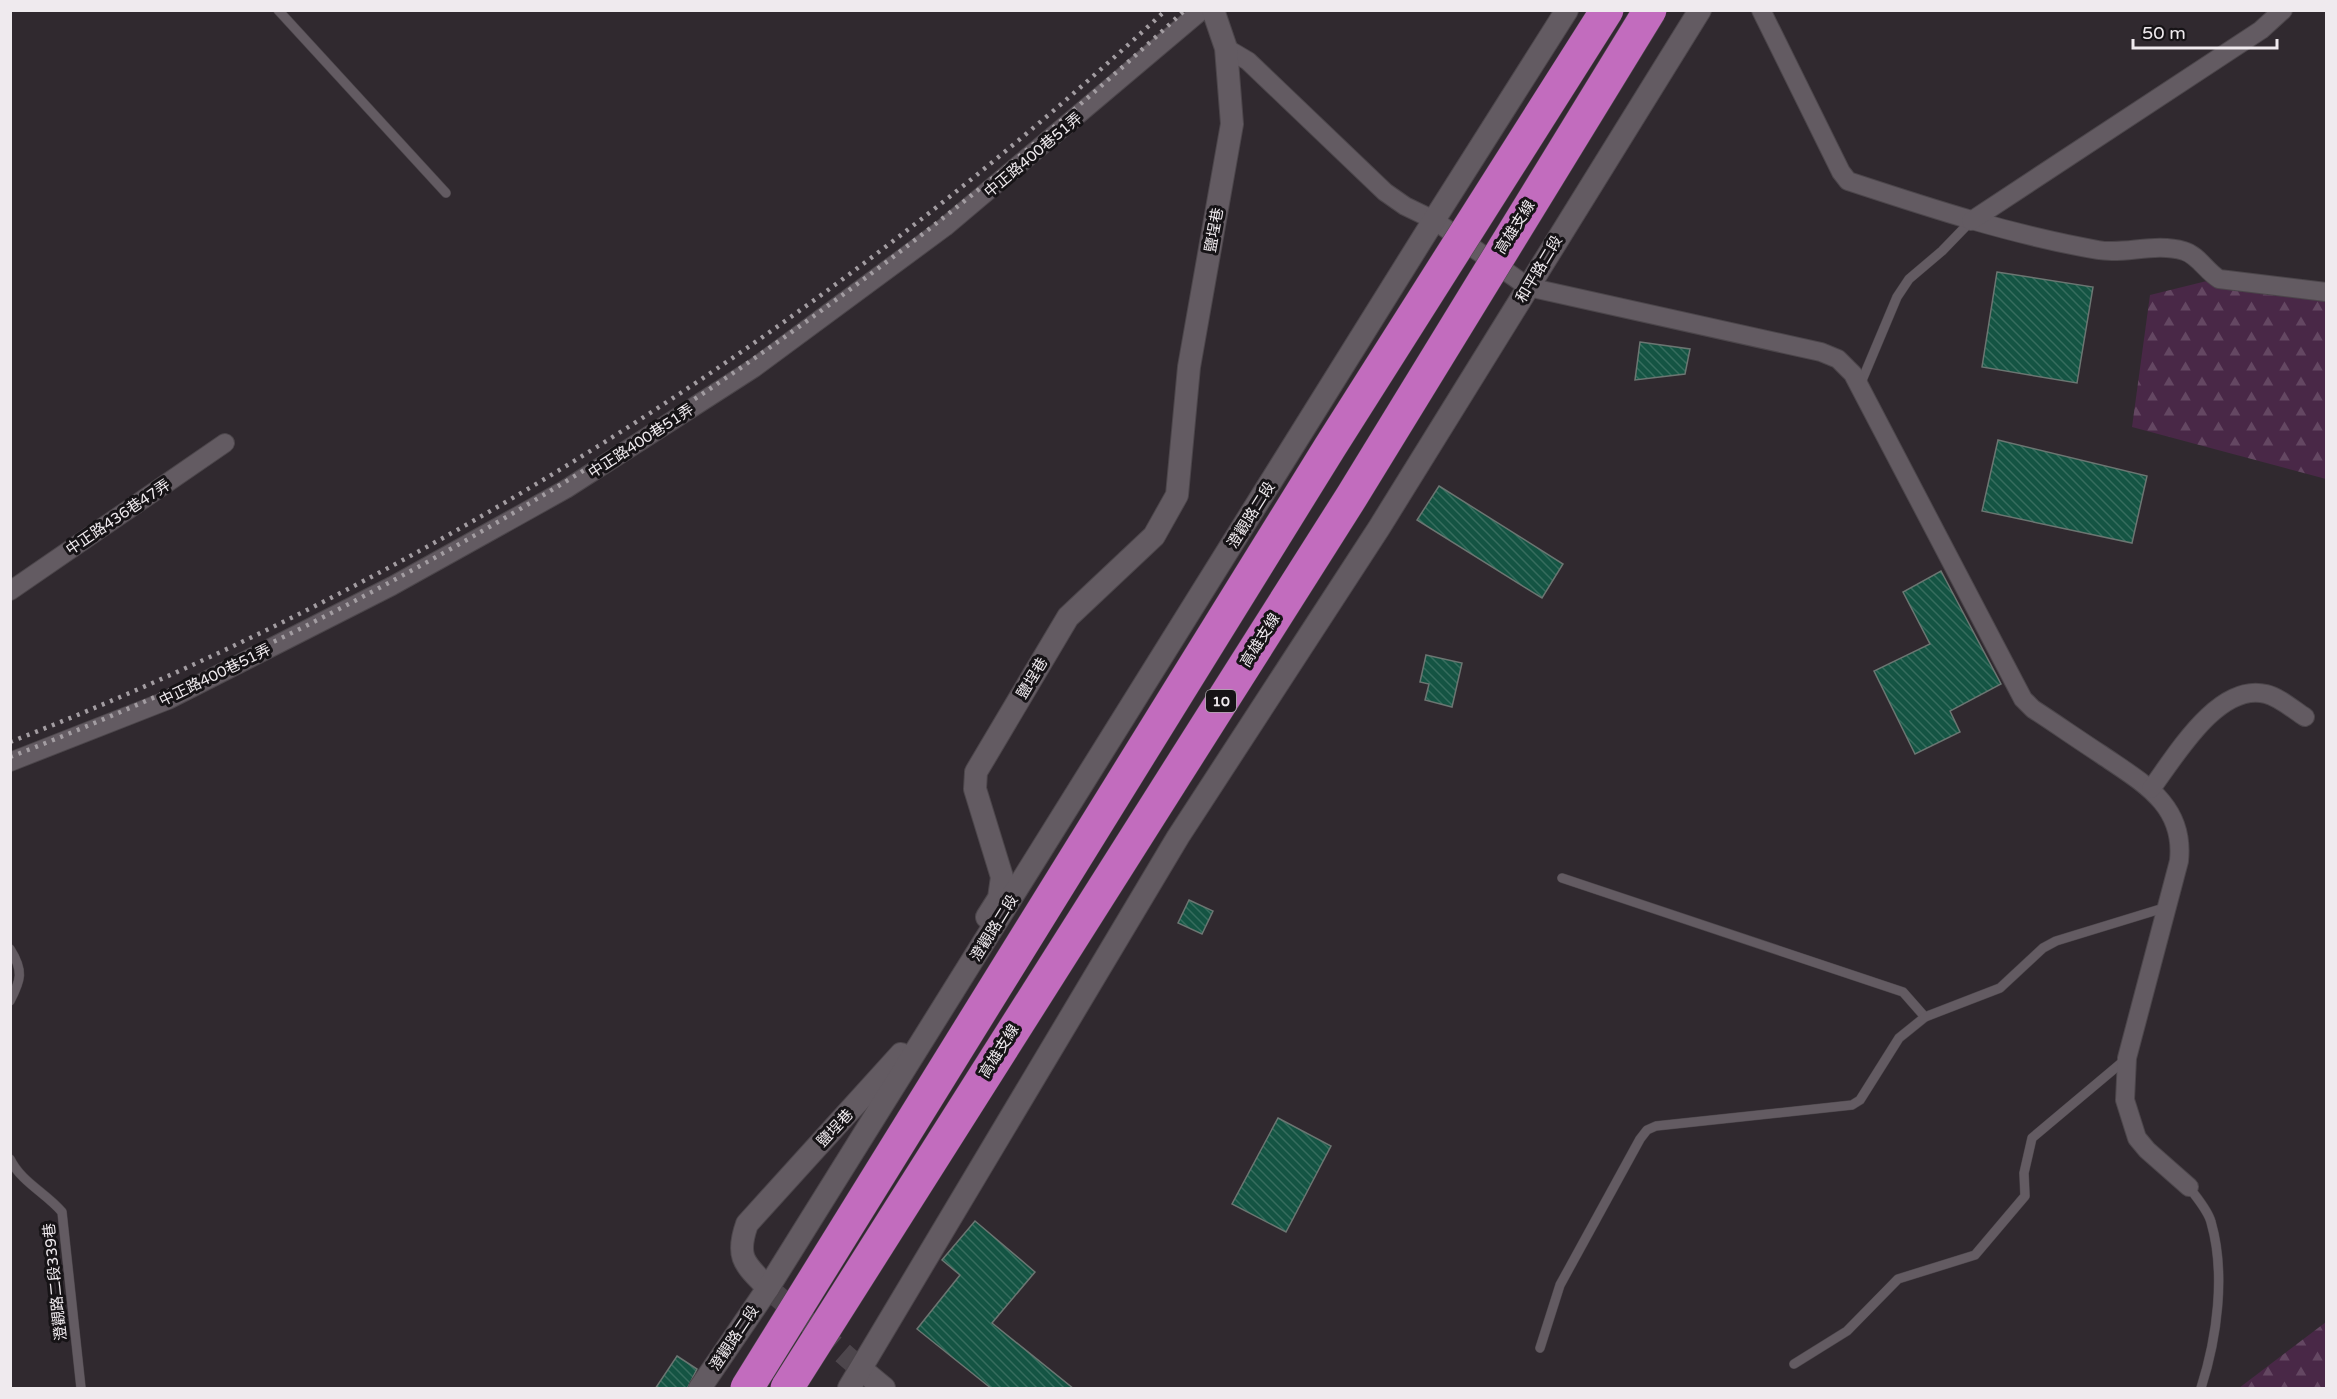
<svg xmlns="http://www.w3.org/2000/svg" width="2337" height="1399" viewBox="0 0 2337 1399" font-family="'Varela Round','Noto Sans TC',sans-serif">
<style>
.forest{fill:url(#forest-firs)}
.building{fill:url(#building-back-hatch);stroke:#6b7672;stroke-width:1.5}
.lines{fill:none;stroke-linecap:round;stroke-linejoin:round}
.tertiary-tunnel{stroke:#4d464c;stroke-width:22;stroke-dasharray:22 11;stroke-linecap:butt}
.service-casing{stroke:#4c464b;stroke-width:10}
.minor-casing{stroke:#4c464b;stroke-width:20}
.tertiary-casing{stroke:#4c464b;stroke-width:24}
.service{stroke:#635b62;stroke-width:9}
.minor{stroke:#635b62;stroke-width:18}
.tertiary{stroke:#635b62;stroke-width:22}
.rail{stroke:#a39da2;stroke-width:4.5;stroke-dasharray:3 6;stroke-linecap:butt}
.motorway-bridge-casing{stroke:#4c464b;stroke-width:34;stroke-linecap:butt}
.motorway-bridge{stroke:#c26cbe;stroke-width:33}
.labels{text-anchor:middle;stroke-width:6;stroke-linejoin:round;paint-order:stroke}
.shield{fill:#161316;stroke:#aeaaad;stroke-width:1.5}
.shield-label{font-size:14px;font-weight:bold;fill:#efeaee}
.street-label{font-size:15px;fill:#efeaee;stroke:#161316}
</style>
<defs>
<pattern id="forest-firs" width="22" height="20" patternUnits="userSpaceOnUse" patternTransform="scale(1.5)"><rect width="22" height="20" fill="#492847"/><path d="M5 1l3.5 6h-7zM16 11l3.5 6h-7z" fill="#644762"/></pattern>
<pattern id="building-back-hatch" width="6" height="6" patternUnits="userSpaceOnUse" patternTransform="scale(1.5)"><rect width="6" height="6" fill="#145443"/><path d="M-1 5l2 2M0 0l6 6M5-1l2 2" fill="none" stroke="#366d5e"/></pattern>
</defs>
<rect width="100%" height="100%" fill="#30292f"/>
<g class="forest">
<path d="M2223,277L2326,287V479L2132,427L2150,295Z"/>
<path d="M2326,1322V1388H2239Z"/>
</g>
<g class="building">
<path d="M1997,272L2093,287L2077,383L1982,367Z"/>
<path d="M1640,342L1690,349L1685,374L1635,380Z"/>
<path d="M1998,440L2147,476L2132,543L1982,511Z"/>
<path d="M1439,486L1563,564L1542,598L1417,520Z"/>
<path d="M1941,571L2001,684L1950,711L1960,732L1915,754L1874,671L1930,644L1903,592Z"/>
<path d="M1426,655L1462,663L1452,707L1425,700L1429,684L1420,682Z"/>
<path d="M1189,900L1213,911L1202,934L1178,923Z"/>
<path d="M1278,1118L1331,1146L1286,1232L1232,1204Z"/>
<path d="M975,1221L1035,1272L992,1323L1074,1389H992L917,1329L960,1275L942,1260Z"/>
<path d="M677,1356L697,1369L687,1389H655Z"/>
</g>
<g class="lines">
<path class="tertiary-tunnel" d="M768,1288L861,1369"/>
<g class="service-casing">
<g id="service">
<path d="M278,10L446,193"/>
<path d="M1860,385L1897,297L1909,279L1942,251L1971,221"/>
<path d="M1562,878L1903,992L1925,1017"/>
<path d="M10,949C24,971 21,980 10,1001"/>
<path d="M10,1159C21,1182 46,1193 62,1212L81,1388"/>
<path d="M2189,1187C2196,1197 2208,1210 2211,1222C2226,1274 2217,1338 2201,1388"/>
<path d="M1540,1348L1560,1285L1640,1139L1647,1130L1656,1126L1852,1105L1860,1100L1899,1038L1925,1017L2000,988L2043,948L2056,941L2167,907"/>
<path d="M1794,1364L1847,1331L1898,1279L1975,1255L2025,1196L2024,1173L2032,1138L2126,1059"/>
</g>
</g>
<g class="minor-casing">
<g id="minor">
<path d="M1761,10L1841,172L1848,181C1930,208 2012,235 2098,250C2125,255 2155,242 2184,251C2198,255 2206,271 2219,279L2326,292"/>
<path d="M1226,48L1248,61L1385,192L1405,206L1434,220L1528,287L1821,352L1838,359L1853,374L2023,699L2033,709C2056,724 2079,740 2102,755C2143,783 2185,805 2179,861L2127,1058L2125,1100L2137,1138L2147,1150L2189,1187"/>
<path d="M1971,221L2261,30L2283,10"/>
<path d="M10,591L225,443"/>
<path d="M10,762L168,700L392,586L566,489L754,368L945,227L1202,10"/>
<path d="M2151,789C2175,757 2218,682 2266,694C2279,697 2294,710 2305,717"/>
</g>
</g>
<g class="tertiary-casing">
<g id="tertiary">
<path d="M987,917L999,898L1002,877L975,789L976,772L1068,617L1154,536L1177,495L1189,367L1232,124L1226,48L1213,10"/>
<path d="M768,1288C745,1264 735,1258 747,1224L901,1054"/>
<path d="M861,1369L884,1388"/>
<path d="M700,1388L768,1288L1434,220L1567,10"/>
<path d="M849,1388L1178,837L1379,528L1700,10"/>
</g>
</g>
<use href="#service" class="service"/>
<use href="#minor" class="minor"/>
<use href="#tertiary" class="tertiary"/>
<g class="rail">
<path d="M10,742C436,577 832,321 1166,10"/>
<path d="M10,757C445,589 845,327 1185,10"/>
</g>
<g class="motorway-bridge-casing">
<g id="motorway-bridge">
<path d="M747,1388L1330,447L1607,10"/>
<path d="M787,1388L1352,496L1650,10"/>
</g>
</g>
<use href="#motorway-bridge" class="motorway-bridge"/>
</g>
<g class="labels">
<rect class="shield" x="1206" y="690" width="30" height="22" rx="4.5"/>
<g class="shield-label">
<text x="1221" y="706">10</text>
</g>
<g class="street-label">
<text transform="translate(1033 155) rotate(-40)" y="5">中正路400巷51弄</text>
<text transform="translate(1515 227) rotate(-58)" y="5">高雄支線</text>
<text transform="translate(1214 230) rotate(-80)" y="5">鹽埕巷</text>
<text transform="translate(1539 269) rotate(-59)" y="5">和平路二段</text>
<text transform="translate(641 441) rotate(-33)" y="5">中正路400巷51弄</text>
<text transform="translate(1251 515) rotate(-58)" y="5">澄觀路二段</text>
<text transform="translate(118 517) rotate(-34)" y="5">中正路436巷47弄</text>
<text transform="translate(1260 640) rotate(-58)" y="5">高雄支線</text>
<text transform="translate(215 675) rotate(-26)" y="5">中正路400巷51弄</text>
<text transform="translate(1032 678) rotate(-59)" y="5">鹽埕巷</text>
<text transform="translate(994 928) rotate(-58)" y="5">澄觀路二段</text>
<text transform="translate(999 1051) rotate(-58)" y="5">高雄支線</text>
<text transform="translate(835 1128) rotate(-47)" y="5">鹽埕巷</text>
<text transform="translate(55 1282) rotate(-96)" y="5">澄觀路二段339巷</text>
<text transform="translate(734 1338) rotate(-56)" y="5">澄觀路二段</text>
</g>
</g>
<rect width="2337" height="1399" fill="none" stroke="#efeaee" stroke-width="24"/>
<path d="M2133 39v9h144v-9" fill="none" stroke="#efeaee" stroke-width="3"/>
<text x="2142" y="39" font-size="18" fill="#efeaee" stroke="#161316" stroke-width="4.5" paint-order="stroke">50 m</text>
</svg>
